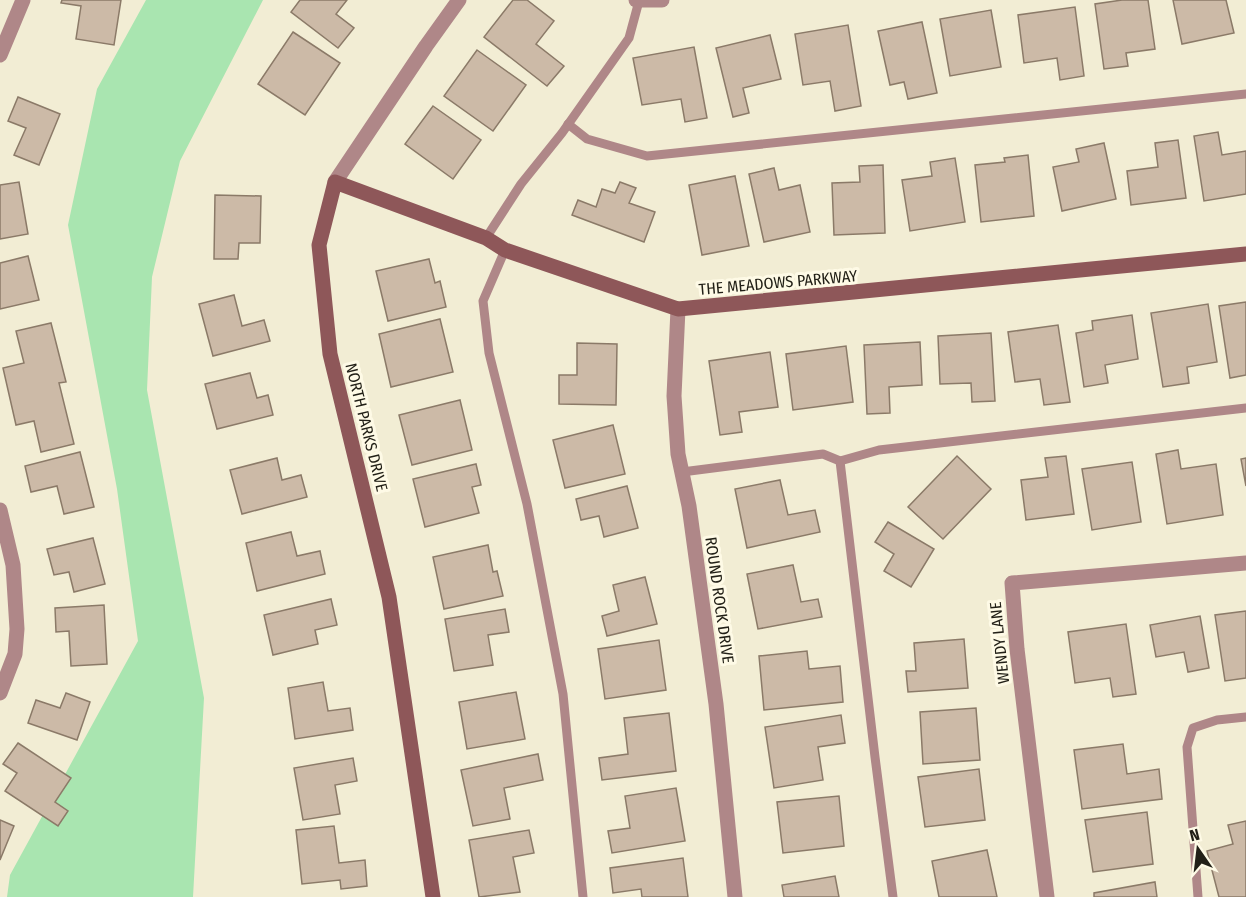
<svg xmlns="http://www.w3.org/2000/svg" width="1246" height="897" viewBox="0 0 1246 897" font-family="'Fira Sans Condensed',sans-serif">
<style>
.green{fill:#a9e5b0}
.building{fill:#ccbaa7;stroke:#8b7a68;stroke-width:1.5}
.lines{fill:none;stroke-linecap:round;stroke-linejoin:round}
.lane{stroke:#af8788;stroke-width:9}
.street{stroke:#af8788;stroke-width:15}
.secondary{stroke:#8e5759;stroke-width:15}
.labels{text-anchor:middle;stroke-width:6;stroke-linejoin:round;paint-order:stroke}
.street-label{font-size:16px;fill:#222017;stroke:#fefae6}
</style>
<rect width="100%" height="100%" fill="#f2edd4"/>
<path class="green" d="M146,0H263L180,161L152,277L147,390L204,698L193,897H7L10,875L138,641L117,489L68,225L97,89Z"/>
<g class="building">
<path d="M62,0H121L114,45L76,39L81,6L61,3Z"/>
<path d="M300,0H347L336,14L354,28L338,48L291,12Z"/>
<path d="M513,0H527L554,21L536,44L564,66L547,86L484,37Z"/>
<path d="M1122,0H1148L1155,49L1126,53L1128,66L1104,69L1095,4Z"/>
<path d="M1173,0H1226L1234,33L1182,44Z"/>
<path d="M1075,7L1084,76L1060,80L1057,58L1024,63L1018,15Z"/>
<path d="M991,10L1001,67L950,76L940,19Z"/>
<path d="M922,22L937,93L908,99L904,82L890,85L878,31Z"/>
<path d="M848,25L861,106L835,111L830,81L803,85L795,34Z"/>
<path d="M293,32L340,63L305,115L258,84Z"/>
<path d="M770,35L781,79L743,88L749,113L733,117L716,48Z"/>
<path d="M694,47L707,118L685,122L681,99L642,105L633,58Z"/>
<path d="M477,50L526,85L493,131L444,96Z"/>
<path d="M18,97L60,114L39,165L14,155L26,128L8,121Z"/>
<path d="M433,106L481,140L453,179L405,144Z"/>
<path d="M1218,132L1222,155L1246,151V194L1204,201L1194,136Z"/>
<path d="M1178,140L1186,198L1131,205L1127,171L1158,167L1155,143Z"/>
<path d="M1104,143L1116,199L1062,211L1053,167L1079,162L1076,149Z"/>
<path d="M1028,155L1034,216L981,222L975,165L1005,162L1004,158Z"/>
<path d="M955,158L965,222L910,231L902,180L932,176L930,162Z"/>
<path d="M883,165L885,233L834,235L832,183L860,182L859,166Z"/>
<path d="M774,168L779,190L800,185L810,232L764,242L749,174Z"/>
<path d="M735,176L749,246L702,255L689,185Z"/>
<path d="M19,182L28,234L0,239V185Z"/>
<path d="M620,182L636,188L629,203L655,212L644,242L572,215L578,200L596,207L602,189L615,193Z"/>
<path d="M215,195L261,196L260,243H239L238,259H214Z"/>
<path d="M28,256L39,300L0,309V263Z"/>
<path d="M429,259L435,283L440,281L446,307L388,321L376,271Z"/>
<path d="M234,295L242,326L264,320L270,341L213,356L199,304Z"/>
<path d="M1246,302V375L1230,378L1219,306Z"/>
<path d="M1208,304L1217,362L1187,367L1189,383L1163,387L1151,313Z"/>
<path d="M1132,315L1138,359L1105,365L1108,383L1084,387L1076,333L1093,330L1092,321Z"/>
<path d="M440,319L453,372L391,387L379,334Z"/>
<path d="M51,323L66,382L59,383L74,444L41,452L34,421L16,425L3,368L24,363L16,331Z"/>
<path d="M1058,325L1070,402L1044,405L1040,379L1015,382L1008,332Z"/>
<path d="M991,333L995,401L972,402L971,383L940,384L938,336Z"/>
<path d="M920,342L922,385L889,387L890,413L867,414L864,345Z"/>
<path d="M577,343L617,344L616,405L559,404V375H577Z"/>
<path d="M846,346L853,402L793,410L786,354Z"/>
<path d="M770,352L778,407L739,412L742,432L720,435L709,361Z"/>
<path d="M250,373L257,398L268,395L273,415L217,429L205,384Z"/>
<path d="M460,400L472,450L412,465L399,415Z"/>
<path d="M613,425L625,474L565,488L553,440Z"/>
<path d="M1178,450L1181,469L1216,464L1223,515L1167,524L1156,454Z"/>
<path d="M80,452L94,507L64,514L57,486L31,492L25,466Z"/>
<path d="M957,456L991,489L943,539L908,507Z"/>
<path d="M1066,456L1074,514L1026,520L1021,480L1048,477L1045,458Z"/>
<path d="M277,458L282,480L301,475L307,497L242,514L230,470Z"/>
<path d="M1246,458V486L1241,459Z"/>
<path d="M1132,462L1141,522L1092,530L1082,469Z"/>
<path d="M476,464L481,485L472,487L479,513L425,527L413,479Z"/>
<path d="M780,480L788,515L815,510L820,532L747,548L735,489Z"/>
<path d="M627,486L638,528L604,537L599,516L581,520L576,499Z"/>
<path d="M888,522L934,549L911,587L884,571L894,554L875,542Z"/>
<path d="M291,532L297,556L320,551L325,574L257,591L246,543Z"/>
<path d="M93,538L105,584L74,592L69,572L54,575L47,549Z"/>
<path d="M488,545L493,572L497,571L503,596L444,609L433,557Z"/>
<path d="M793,565L801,602L818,599L822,617L758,629L747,574Z"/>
<path d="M645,577L657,624L607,636L602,616L619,611L613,585Z"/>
<path d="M331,599L337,625L315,630L318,644L273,655L264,615Z"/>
<path d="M104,605L107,664L71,666L69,631L56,632L55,608Z"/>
<path d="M505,609L509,632L488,635L493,665L454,671L445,619Z"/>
<path d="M1246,611V678L1225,681L1215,615Z"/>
<path d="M1200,616L1209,668L1188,672L1184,652L1156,657L1150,625Z"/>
<path d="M1126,624L1136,694L1113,697L1110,678L1075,683L1068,632Z"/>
<path d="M964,639L968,688L908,692L906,671H916L914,643Z"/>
<path d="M659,640L666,690L605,699L598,649Z"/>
<path d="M807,651L809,669L840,666L843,702L764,710L759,656Z"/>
<path d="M323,682L328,711L350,708L353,730L295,739L288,688Z"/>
<path d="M516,692L525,739L467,749L459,702Z"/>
<path d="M66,693L90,702L77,740L28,723L36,700L60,708Z"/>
<path d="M976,708L980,760L923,764L920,712Z"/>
<path d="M669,713L676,771L602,780L599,758L628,754L624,718Z"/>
<path d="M841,715L845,743L818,747L823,780L774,788L765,727Z"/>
<path d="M18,743L71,778L55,802L68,811L58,826L5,791L17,773L3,764Z"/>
<path d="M1123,744L1127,774L1159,769L1162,799L1082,809L1074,750Z"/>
<path d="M538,754L543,780L504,788L510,819L473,826L461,770Z"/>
<path d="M353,758L357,781L335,785L340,814L303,820L294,768Z"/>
<path d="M979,769L985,820L925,827L918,777Z"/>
<path d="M676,788L685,841L612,853L608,831L630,828L625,796Z"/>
<path d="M839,796L844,846L783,853L777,802Z"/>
<path d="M1147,812L1153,864L1093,872L1085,820Z"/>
<path d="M0,820L14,826L0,860Z"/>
<path d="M1246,821V897H1219L1207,851L1233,844L1228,825Z"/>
<path d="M334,826L339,863L365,860L367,886L341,889L340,880L302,884L296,830Z"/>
<path d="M529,830L534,853L513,857L520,892L479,897L469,840Z"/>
<path d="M987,850L997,897H939L932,861Z"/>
<path d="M683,858L688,897H642L641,889L613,893L610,868Z"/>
<path d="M835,876L839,897H784L782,885Z"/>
<path d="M1155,882L1157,897H1094V893Z"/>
</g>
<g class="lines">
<g class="lane">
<path d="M568,124L587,139L647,156L1246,94"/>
<path d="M486,238L521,184L562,133L629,38L639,1"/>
<path d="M505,250L483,301L489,353L527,504L563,694L583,897"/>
<path d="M682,472L823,454L840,461"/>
<path d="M893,897L875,757L840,461L879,450L1246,408"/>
<path d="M1198,897L1187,747L1193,728L1217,720L1246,717"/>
</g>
<g class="street">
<path d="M636,0H662"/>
<path d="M0,55L23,0"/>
<path d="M335,182L426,46L459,0"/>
<path d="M678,309L674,396L678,454L689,506L716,704L735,897"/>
<path d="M0,510L13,565L17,629L15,654L0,693"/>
<path d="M1047,897L1017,649L1012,583L1246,563"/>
</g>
<path class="secondary" d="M433,897L389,597L330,354L319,245L335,182L486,238L505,250L678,309L1246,254"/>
</g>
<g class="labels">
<g class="street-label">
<text transform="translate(778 282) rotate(-5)" y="6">THE MEADOWS PARKWAY</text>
<text transform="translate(367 427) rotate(76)" y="6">NORTH PARKS DRIVE</text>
<text transform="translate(720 600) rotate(82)" y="6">ROUND ROCK DRIVE</text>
<text transform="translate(999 643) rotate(-96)" y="6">WENDY LANE</text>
</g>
</g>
<g transform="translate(1198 849) rotate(346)" stroke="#fefae6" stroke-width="4.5" paint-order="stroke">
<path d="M0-4.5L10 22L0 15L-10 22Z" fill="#222017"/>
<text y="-9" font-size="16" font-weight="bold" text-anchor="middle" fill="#222017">N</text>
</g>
</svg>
